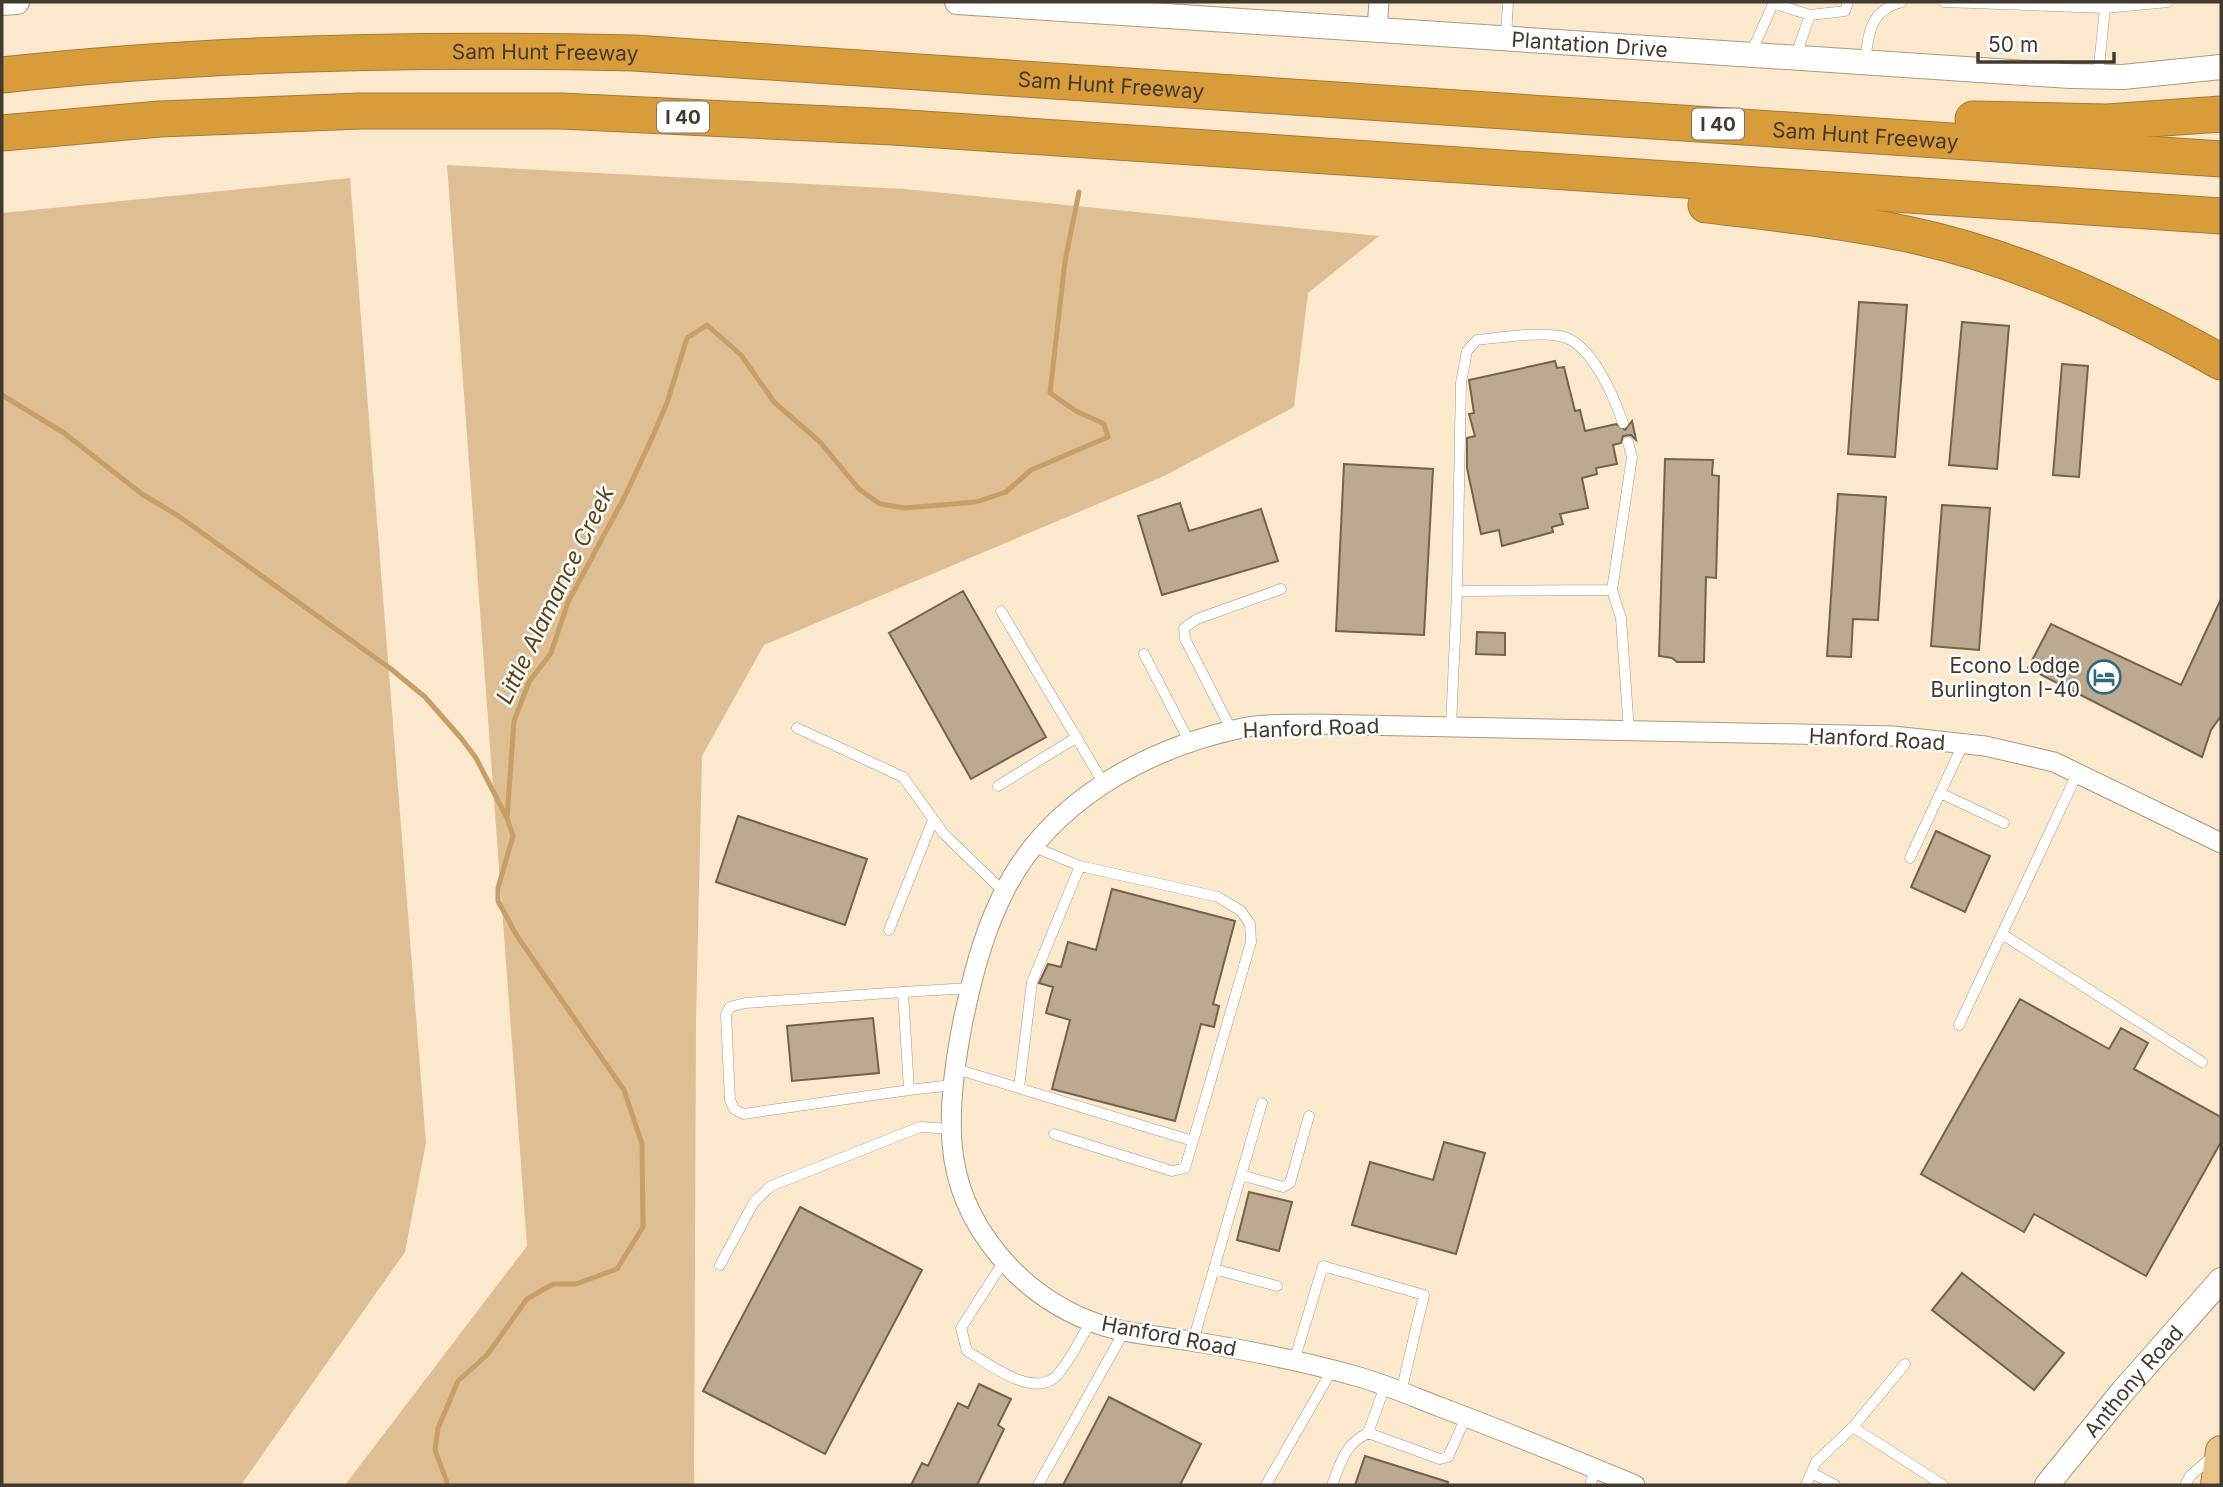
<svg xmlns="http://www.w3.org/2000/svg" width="2223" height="1487" font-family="Inter,sans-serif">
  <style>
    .green { fill: #debf93 }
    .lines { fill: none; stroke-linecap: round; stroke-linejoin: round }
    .stream { stroke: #c69e66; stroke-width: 5 }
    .building { fill: #bca98f; stroke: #74624a; stroke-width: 2 }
    .service-casing { stroke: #ab987e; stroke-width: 11 }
    .minor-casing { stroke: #ab987e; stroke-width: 21 }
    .tertiary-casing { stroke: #ab987e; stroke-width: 26 }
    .primary-casing { stroke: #a47a37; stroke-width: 32 }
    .motorway-casing { stroke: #a47a37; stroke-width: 37 }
    .service { stroke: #fff; stroke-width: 10 }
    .minor { stroke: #fff; stroke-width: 19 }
    .tertiary { stroke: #fff; stroke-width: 24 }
    .primary { stroke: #e8c489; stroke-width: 30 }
    .motorway { stroke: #d99c3b; stroke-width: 35 }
    .labels { text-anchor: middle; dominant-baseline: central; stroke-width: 5; stroke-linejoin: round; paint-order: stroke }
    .shield { fill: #fff; stroke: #7b756d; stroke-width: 2 }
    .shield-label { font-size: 19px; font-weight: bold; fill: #423a2f }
    .street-label { font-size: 21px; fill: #423a2f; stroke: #fff }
    .poi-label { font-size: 21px; fill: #423a2f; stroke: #fff; text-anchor: end }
    .water-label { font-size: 23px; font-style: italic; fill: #5d4115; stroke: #fff }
  </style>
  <rect width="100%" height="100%" fill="#fce8cc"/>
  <path class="green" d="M447,165L904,189L1379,236L1308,293L1294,407L1164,476L764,645L702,756L696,1021L694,1485H345L527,1246Z
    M350,178L426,1143L405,1252L241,1485H2V213Z"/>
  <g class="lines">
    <path class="stream" d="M2,395L64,433L142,494L180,517L391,669L425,697L461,738L476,758L507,818
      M448,1485L435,1450L438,1428L458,1381L487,1355L527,1299L553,1284H576L617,1269L643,1227L642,1144L624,1090L517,936L498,901V888L513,836L507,818L514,721L529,682L551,653L568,602L625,496L651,440L667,403L687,338L707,325L741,355L774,402L820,442L859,489L880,504L905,508L976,502L1006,492L1031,470L1108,437L1104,424L1076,411L1050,393L1065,261L1079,192"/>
  </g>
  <path class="building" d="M1859,302L1907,305L1895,457L1848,454Z
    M1962,322L2009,326L1997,469L1949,465Z
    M1555,361L1557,368L1564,367L1575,411L1580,410L1585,431L1616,424L1625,430L1632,421L1636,440L1631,435L1623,436L1621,443L1613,445L1617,464L1596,468L1597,474L1582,478L1588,508L1560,514L1563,524L1552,527L1553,532L1502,546L1499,530L1481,534L1467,468V438L1475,436L1469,414L1474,413L1469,380Z
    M2062,364L2088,366L2079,477L2053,475Z
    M1665,459L1713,460L1712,475L1719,476L1716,578L1706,577L1704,662H1677L1672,658L1659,656Z
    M1344,464L1433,469L1424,635L1336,631Z
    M1838,494L1886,497L1878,620L1853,619L1851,657L1827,656Z
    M1180,503L1189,531L1261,509L1278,561L1162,595L1138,516Z
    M1942,505L1990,508L1979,650L1931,646Z
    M963,591L1046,737L971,779L889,633Z
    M2221,599V716L2211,730L2202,757L2028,668L2051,624L2181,685Z
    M1477,632L1505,633V655L1476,654Z
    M738,816L867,859L845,925L716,882Z
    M1936,831L1990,856L1965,912L1911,887Z
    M1112,889L1235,921L1213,1004L1219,1006L1214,1027L1201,1024L1175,1121L1052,1089L1070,1020L1046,1013L1053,987L1039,983L1048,964L1061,967L1068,942L1096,950Z
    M2020,999L2109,1049L2121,1028L2148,1043L2134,1069L2221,1117V1142L2146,1276L2034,1214L2024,1232L1921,1174Z
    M873,1018L879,1073L792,1081L787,1026Z
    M1444,1142L1485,1153L1456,1254L1352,1225L1370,1162L1433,1180Z
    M1249,1192L1292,1202L1279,1251L1237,1240Z
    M800,1207L922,1270L825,1454L703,1391Z
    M1962,1273L2064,1353L2034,1390L1932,1310Z
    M979,1384L1011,1399L998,1425L1004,1429L977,1485H911L922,1463L928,1466L958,1403L968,1408Z
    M1109,1397L1201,1444L1180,1485H1063Z
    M1365,1456L1448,1482L1447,1485H1355Z"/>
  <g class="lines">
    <defs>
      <path id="service" d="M1944,2L2105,8L2106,2
        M1773,3L1810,15L1845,11L1848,2
        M1506,38L1508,2
        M1751,53L1774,2
        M1795,58L1810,15
        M1865,60C1869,32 1870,10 1902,2
        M2098,75L2105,8L2168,2
        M1612,590L1621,618L1629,731
        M1457,591L1461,383L1467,351L1477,340C1504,337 1533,332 1560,336C1591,341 1614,397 1623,423
        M1001,611L1104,784
        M1144,654L1189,741
        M1451,727L1457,591L1612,590L1632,457L1628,442
        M797,728L903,777L944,834L1004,892
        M1232,731L1185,639L1184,628L1197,619L1281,589
        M998,786L1077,737
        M1940,793L2004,823
        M1910,858L1963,744
        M889,930L933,820
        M2002,934L2202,1062
        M903,992L745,1003L730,1007L726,1014L730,1100L734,1109L743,1114L909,1090
        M1959,1025L2077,774
        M956,1069L1193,1141L1251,942L1250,924L1241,911L1218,897L1080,866L1034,847
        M953,1085L909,1090L903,992L970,988
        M1019,1088L1032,982L1080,866
        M1054,1134L1172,1171L1185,1168L1193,1141
        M1241,1175L1283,1187L1290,1183L1309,1116
        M1004,1261L961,1328L967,1351C989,1364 1037,1402 1059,1373C1072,1357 1081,1338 1091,1321
        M720,1265L754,1202L771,1186L920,1127L952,1129
        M1214,1269L1277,1286
        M1193,1341L1262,1103
        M1294,1361L1323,1266L1424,1295L1401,1392
        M1853,1427L1905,1364
        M1368,1433L1385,1386
        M1812,1473L1835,1485
        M1038,1485L1125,1330
        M1266,1485L1332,1370
        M1332,1485C1341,1462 1345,1444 1368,1433L1440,1459L1448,1457L1466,1417
        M1590,1485L1596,1468
        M1806,1485L1816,1462L1853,1427L1943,1485
        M2185,1485L2190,1476L2213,1456"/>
      <path id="minor" d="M1377,29L1379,2
        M1635,1485C1570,1458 1506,1432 1440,1407C1414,1397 1387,1385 1359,1377C1304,1361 1246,1350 1190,1341C1160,1336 1126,1334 1098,1324C1021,1297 958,1226 952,1143C949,1103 955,1061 963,1021C972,978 982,938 1001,898C1046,802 1147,747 1247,727C1268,723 1291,725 1312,724L1893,736L1985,746L2054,762L2221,843"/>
      <g id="tertiary">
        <path id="s1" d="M957,2L2070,76L2123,77L2221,67"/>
        <path d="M2,3L17,2"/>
        <path id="s2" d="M2047,1485L2123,1391L2221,1280"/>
      </g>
      <path id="primary" d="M2216,1485L2221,1451"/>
      <g id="motorway">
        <path id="s3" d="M2,75C212,52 423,48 634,53L2221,159"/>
        <path d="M1973,119L2107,122L2221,114"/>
        <path d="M2,133L160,119L360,111H561L893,127L2221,216"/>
        <path d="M1706,205C1773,213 1841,220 1907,234C2018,257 2123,307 2221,362"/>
      </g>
    </defs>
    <use href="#service" class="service-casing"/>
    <use href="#minor" class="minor-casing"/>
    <use href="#tertiary" class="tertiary-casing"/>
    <use href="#primary" class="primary-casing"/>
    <use href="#motorway" class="motorway-casing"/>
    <use href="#service" class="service"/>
    <use href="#minor" class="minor"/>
    <use href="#tertiary" class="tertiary"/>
    <use href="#primary" class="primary"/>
    <use href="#motorway" class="motorway"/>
  </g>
  <defs>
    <symbol id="hotel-ring" viewBox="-11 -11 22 22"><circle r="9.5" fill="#fff" stroke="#2d6a80" stroke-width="1.5"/><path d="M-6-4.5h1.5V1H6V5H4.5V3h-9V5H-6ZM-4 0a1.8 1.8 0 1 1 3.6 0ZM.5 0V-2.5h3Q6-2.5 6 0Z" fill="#2d6a80"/></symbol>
  </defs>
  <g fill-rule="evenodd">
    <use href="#hotel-ring" x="2085" y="658" width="38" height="38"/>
  </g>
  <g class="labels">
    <g class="shield">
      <rect x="657" y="101.5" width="52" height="31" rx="5"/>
      <rect x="1692" y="108.5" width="52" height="31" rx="5"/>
    </g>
    <g class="shield-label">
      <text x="683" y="117">I 40</text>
      <text x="1718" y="124">I 40</text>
    </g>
    <g class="street-label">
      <text stroke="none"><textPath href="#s1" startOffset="634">Plantation Drive</textPath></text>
      <text stroke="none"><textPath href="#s3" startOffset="544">Sam Hunt Freeway</textPath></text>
      <text stroke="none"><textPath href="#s3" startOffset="1111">Sam Hunt Freeway</textPath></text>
      <text stroke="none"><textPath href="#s3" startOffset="1867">Sam Hunt Freeway</textPath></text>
      <text transform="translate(1311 728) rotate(-2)">Hanford Road</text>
      <text transform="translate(1877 739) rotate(3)">Hanford Road</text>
      <text transform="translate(1169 1336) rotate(11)">Hanford Road</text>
      <text stroke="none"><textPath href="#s2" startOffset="135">Anthony Road</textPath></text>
    </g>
    <g class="poi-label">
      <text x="2080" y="665">Econo Lodge<tspan x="2080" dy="24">Burlington I-40</tspan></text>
    </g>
    <g class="water-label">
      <text transform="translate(555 595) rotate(-64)">Little Alamance Creek</text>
    </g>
  </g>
  <rect width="2223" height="1487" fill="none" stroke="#423a2f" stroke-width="7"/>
  <path d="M1978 52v10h136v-10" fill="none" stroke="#423a2f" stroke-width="3.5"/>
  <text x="1988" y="52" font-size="21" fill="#423a2f" stroke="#ffffff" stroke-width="5" paint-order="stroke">50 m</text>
</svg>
